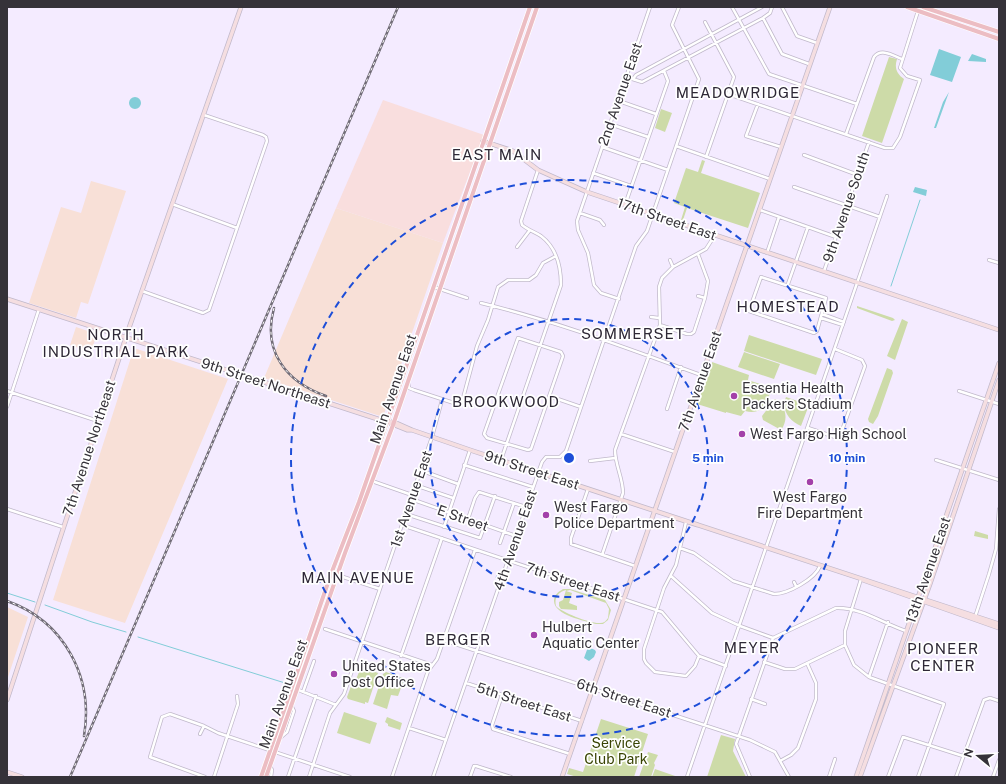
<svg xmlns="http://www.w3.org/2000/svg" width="1006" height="784" font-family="'Public Sans',sans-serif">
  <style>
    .commercial { fill: #f9dede }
    .industrial { fill: #f8e0d7 }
    .green { fill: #cddba8; fill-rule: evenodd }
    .water { fill: #82cdd8 }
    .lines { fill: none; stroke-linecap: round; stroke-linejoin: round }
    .stream { stroke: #82cdd8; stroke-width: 1 }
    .street-casing { stroke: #c1b9cb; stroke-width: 4 }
    .secondary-casing { stroke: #c1b9cb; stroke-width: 5 }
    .primary-casing { stroke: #fff; stroke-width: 5.5 }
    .street { stroke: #fff; stroke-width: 2.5 }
    .secondary { stroke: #f5dee1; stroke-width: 3.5 }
    .primary { stroke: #ecbdc3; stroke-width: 4 }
    .rail-casing { stroke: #716c77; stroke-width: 2.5 }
    .rail { stroke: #fff; stroke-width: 1; stroke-dasharray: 3; stroke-linecap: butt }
    .ring { fill: none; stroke: #1d4ed8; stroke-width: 2; stroke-dasharray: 7 5 }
    .poi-dot { fill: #a341a9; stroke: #fff; stroke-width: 1.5 }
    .labels { text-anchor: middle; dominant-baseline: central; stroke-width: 3.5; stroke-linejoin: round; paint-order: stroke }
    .street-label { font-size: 14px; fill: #353239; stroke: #fff }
    .poi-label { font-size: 14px; fill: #353239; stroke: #fff; text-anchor: start }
    .park-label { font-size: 14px; fill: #394403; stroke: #fff }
    .neighbourhood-label { font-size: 15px; letter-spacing: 1px; fill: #2e2836; stroke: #fff }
    .centre { fill: #1d4ed8; stroke: #fff; stroke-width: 2 }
    .ring-label { font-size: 12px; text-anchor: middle; font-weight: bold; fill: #1d4ed8; stroke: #fff; stroke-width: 3.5; stroke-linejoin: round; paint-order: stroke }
  </style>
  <rect width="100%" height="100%" fill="#f4ebff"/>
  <path class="commercial" d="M383,100L484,135L443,243L336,208Z"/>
  <path class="industrial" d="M91,181L126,191L88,304L81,302L76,318L29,303L61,207L81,213Z
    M336,208L443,243L383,417L264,378Z
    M76,327L97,334L91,352L70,345Z
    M134,348L228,379L125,623L53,600Z
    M7,607L28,617L7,680Z"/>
  <path class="green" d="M889,57L897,59C894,68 897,74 904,79L882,143L862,136Z
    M661,109L672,113L665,132L655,128Z
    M702,160L705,161L701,173L760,193L748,228L687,208L683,220H681L685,207L674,203L686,168L698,172Z
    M857,306L893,318L895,320L892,321L857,308Z
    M902,319L908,322L895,360L887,356Z
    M749,335L822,359L816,375L744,351Z
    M744,352L780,364L774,379L738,367Z
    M712,362L749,375L748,380L772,388C767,402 763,416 745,411L741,416L726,412V413L697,404L711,367Z
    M887,368L892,370L893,373L878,416L873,424L869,422L868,419Z
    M786,397L809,405L801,426C789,421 781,410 786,397Z
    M775,399C786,406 789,419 781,430L763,420L762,416Z
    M975,531L988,535V539L974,536Z
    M563,589H570L605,600L611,610L608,620L603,624H596C585,621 554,615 554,601C554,595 558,592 563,589ZM566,590L563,600L559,602V606L561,609L577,610V606L569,603L572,593L566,591L570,590L606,603L609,609L608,618C606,621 604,623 600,623C591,624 561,612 556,606C554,598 558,592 566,590Z
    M361,667L378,673L368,703L365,702V704L348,699L347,697L353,681L355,682Z
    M386,672L403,678L404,680L398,696L391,695L387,709L373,704L383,674Z
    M344,712L377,723L370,744L337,733Z
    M387,717L402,723L400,730L388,726V724L385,722Z
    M601,719L648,734L634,777H577L567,774L569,768L583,772Z
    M721,735L735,739L733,751L746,777H707Z
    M648,752L658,755L654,763L655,765L651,777H639Z
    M655,769L678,777H652Z"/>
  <path class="water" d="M939,49L961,57L952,82L930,75Z
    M972,54L986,59V62L968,61Z
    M949,92L936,128H934L943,102Z
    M129 103a6 6 0 1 1 12 0a6 6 0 1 1-12 0Z
    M915,187L927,190L926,196L913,192Z
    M588,647L595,650L596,652L594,657L589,661L584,658Z"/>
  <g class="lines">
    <path class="stream" d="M891,286L920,200
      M7,593L35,602
      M45,605L92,622L126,632
      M138,637L285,683"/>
    <defs>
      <path id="street" d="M732,7L769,74L857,104
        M782,7L797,36L817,43
        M763,18L782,54L809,64
        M705,22L734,77L706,157
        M626,77L642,82L763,18L770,13L772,7
        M633,79L636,75L762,7
        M728,94L885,148H893L900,137L920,80L907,76L900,68L918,11
        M619,101L656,114
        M758,104L746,136L781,147
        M610,124L648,137
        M846,134L874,57C881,48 892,55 902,59
        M676,146L770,179
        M602,147L668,170
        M804,155L858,175
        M593,173L631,186
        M794,187L880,217
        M172,204L237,228
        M625,205L668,81L664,71
        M760,210L836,237
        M580,213L600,220L604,225
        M517,247L530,230
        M767,253L779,217
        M670,260L673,267
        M989,260L999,263
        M824,271L869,142
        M761,277L826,298L817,331L814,333L749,311Z
        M788,284L808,227
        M434,287L467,298
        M142,291L203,313L209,310L267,141L266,137L263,135L204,115
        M698,296L705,298
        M619,299L601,293L594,285L588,253L578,230L577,221L650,7
        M481,303C556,321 629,349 701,375
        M822,314L844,322
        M651,317L659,318
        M821,318L843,325
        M660,325L687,334H691L694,332L705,298L708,281L698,254
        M518,338L561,352L563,356L531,449L528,450L487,438L484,434Z
        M408,383L409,388L414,390L457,404L462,402L477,346L488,320L498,287L508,280H529L536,275L543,263L556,256
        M7,391L98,421
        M959,391L999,404
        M549,396L581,407
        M7,407L39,309
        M667,409L681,367
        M808,428L835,437L840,436L865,366L862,360L835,349
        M621,434L675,452
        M501,460L561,285C561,266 557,248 541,236C535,232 528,230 522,225L521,221L538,170
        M936,460L999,480
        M590,461L615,458
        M464,465L533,487
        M420,470L458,484
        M372,481L412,495
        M415,485L453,498
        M588,489L571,538V544L635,566
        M411,499L516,536
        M7,509L63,527
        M406,514L480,538L495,496
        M468,519L475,498L479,492L526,507
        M686,522L676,565L664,588L644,649V659L646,663L655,672L686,676L695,666L699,656
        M402,525L662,612L699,656L726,666
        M444,527L470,450
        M500,543L514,503
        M680,548L694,553L733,581L774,594C788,594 815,579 820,566
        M602,555L623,493C623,478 615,465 615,450L660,325L659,287L662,278L673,267L706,249L715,235
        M337,575L380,589
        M671,576L712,613L740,626L773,638
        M861,579L845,631V645L854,665L869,677L944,704L918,777
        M794,582L796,586
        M975,617L989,574L996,549L999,509
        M325,629L432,665
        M443,640L750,740L775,752L789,777
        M401,656L442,538
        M764,662L785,669H795L845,645
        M869,677L888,622
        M466,683L582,721
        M296,689L336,705
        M303,692L314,661
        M502,695L492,725L493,729L570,754
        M751,699L765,704
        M409,728L446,740
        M200,734L204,726
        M280,738L287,732L294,711L291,705
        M780,761L791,755L798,748L816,699V683L807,663
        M270,766L272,770L271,777
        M205,777L150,757L162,717L170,714L204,726L218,733L350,777
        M214,777L238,704L237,696
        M288,777L316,696
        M309,777L330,713L344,694L432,437L442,400
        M392,777L428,671L437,659L475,550
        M433,777L542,462L546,457H560L566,451L636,246L647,231L699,79L672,25L679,7
        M470,777L474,766H476L511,777
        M687,777L887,196
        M750,777L736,744L773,638L836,608C861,607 884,624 906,631
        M829,777L835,759
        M888,777L903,737L963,756
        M956,777L984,700L990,698L999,701
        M993,777L999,760"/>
      <path id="secondary" d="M483,141L513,151L538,170L587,192L999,330
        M7,299L387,422L407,430H412
        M387,422H394L412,430L470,450L999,624
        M676,518L698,525
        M863,580L999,628
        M7,700L129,328L241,7
        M7,772L22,777
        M562,777L830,7
        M856,777L999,363
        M860,777L930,584L999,380"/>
      <path id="primary" d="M907,7L999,39
        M923,7L999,32
        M261,777L331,574L359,502L387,422L530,7
        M266,777L345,553L393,425L537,7"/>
    </defs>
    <use href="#street" class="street-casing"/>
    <use href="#secondary" class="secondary-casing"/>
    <use href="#primary" class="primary-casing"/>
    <use href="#street" class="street"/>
    <use href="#secondary" class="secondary"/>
    <use href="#primary" class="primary"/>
    <defs>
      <path id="rail" d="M274,308C262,351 286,382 326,396
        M7,601C64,621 94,677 84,736
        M70,777L398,7"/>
    </defs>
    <use href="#rail" class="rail-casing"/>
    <use href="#rail" class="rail"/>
  </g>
  <g class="ring">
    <circle cx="569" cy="458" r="139"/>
    <circle cx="569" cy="458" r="278"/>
  </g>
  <g class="poi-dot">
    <circle cx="734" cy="396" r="4"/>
    <circle cx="742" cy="434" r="4"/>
    <circle cx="810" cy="482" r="4"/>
    <circle cx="546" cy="515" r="4"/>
    <circle cx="534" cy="635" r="4"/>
    <circle cx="334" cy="674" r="4"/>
  </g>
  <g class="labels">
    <g class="street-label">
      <text transform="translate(620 94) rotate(-71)">2nd Avenue East</text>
      <text transform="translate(846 207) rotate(-71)">9th Avenue South</text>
      <text transform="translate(667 219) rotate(19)">17th Street East</text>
      <text transform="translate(700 381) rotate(-71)">7th Avenue East</text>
      <text transform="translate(266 383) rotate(18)">9th Street Northeast</text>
      <text transform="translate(393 389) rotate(-71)">Main Avenue East</text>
      <text transform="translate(89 448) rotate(-72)">7th Avenue Northeast</text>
      <text transform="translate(532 470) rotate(18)">9th Street East</text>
      <text transform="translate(411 499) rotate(-71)">1st Avenue East</text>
      <text transform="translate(463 518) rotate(19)">E Street</text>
      <text transform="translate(515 540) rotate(-71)">4th Avenue East</text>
      <text transform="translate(928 570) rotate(-71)">13th Avenue East</text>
      <text transform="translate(573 582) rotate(18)">7th Street East</text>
      <text transform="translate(283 694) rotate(-70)">Main Avenue East</text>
      <text transform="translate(624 698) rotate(18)">6th Street East</text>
      <text transform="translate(524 702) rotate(18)">5th Street East</text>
    </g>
    <g class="poi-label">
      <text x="742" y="388">Essentia Health<tspan x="742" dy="16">Packers Stadium</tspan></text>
      <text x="750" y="434">West Fargo High School</text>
      <text x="810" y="497" text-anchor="middle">West Fargo<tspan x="810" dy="16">Fire Department</tspan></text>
      <text x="554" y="507">West Fargo<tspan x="554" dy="16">Police Department</tspan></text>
      <text x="542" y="627">Hulbert<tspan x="542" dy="16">Aquatic Center</tspan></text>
      <text x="342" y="666">United States<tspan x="342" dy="16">Post Office</tspan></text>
    </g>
    <g class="park-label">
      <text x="616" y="743">Service<tspan x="616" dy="16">Club Park</tspan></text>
    </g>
    <g class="neighbourhood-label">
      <text x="738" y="92">MEADOWRIDGE</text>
      <text x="497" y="154">EAST MAIN</text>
      <text x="788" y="306">HOMESTEAD</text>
      <text x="633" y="333">SOMMERSET</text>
      <text x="116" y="334">NORTH<tspan x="116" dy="17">INDUSTRIAL PARK</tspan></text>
      <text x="506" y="401">BROOKWOOD</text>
      <text x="358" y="577">MAIN AVENUE</text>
      <text x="458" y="639">BERGER</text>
      <text x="752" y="647">MEYER</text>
      <text x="943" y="648">PIONEER<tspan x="943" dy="17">CENTER</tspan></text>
    </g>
  </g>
  <circle cx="569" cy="458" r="6" class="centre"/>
  <g class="ring-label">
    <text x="708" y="462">5 min</text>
    <text x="847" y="462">10 min</text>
  </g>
  <rect width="1006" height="784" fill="none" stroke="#353239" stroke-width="16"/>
  <g transform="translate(978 756) rotate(288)" stroke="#ffffff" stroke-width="3" paint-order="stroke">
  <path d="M0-3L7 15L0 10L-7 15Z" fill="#353239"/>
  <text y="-6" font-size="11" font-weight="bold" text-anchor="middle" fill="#353239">N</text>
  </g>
</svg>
